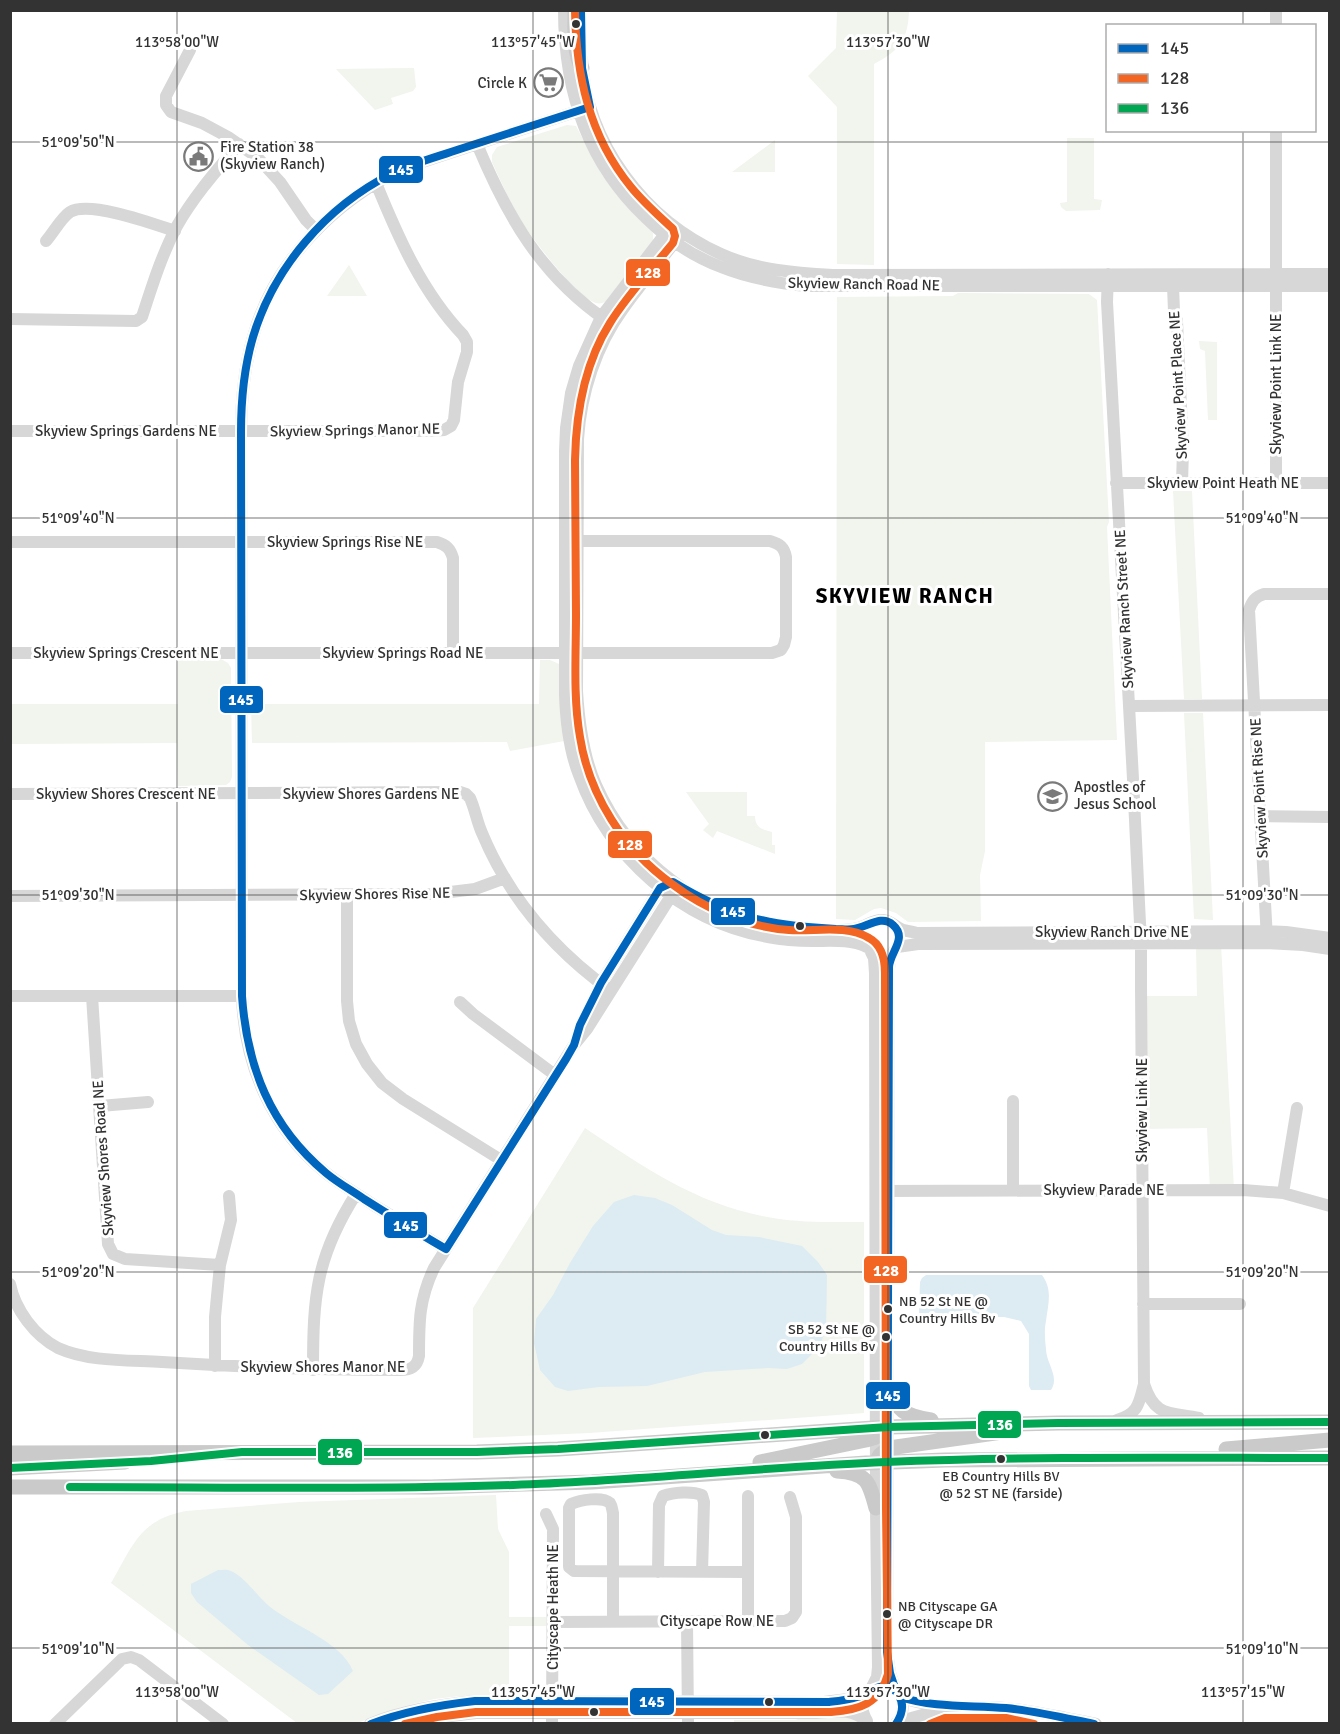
<svg xmlns="http://www.w3.org/2000/svg" width="1340" height="1734" font-family="Signika,sans-serif">
  <style>
    .green { fill: #f1f5ed }
    .water { fill: #ddebf3 }
    .lines { fill: none; stroke-linecap: round; stroke-linejoin: round }
    .minor { stroke: #d7d7d7; stroke-width: 12 }
    .major { stroke: #cacaca; stroke-width: 15 }
    .bus-1-casing { stroke: #fff; stroke-width: 12 }
    .bus-2-casing { stroke: #fff; stroke-width: 12 }
    .bus-3-casing { stroke: #fff; stroke-width: 12 }
    .bus-1 { stroke: #0065bd; stroke-width: 8 }
    .bus-2 { stroke: #f26522; stroke-width: 8 }
    .bus-3 { stroke: #00a651; stroke-width: 8 }
    .ticks { fill: none; stroke: #333; stroke-width: 1.5; stroke-opacity: 0.45 }
    .bus-dot { fill: #333; stroke: #fff; stroke-width: 2 }
    .labels { text-anchor: middle; dominant-baseline: central; stroke-width: 6; stroke-linejoin: round; paint-order: stroke }
    .bus-label { font-size: 14px; fill: #333; stroke: #fff; text-anchor: start }
    .poi-label { font-size: 15px; fill: #333; stroke: #fff; text-anchor: start }
    .street-label { font-size: 15px; fill: #333; stroke: #fff }
    .district-label { font-size: 21px; font-weight: bold; letter-spacing: 1.5px; fill: #000; stroke: #fff }
    .ticks-label { font-size: 15px; text-anchor: middle; fill: #333; stroke: #fff; stroke-width: 6; stroke-linejoin: round; paint-order: stroke }
    .line-badge { stroke: #fff; stroke-width: 2 }
    .badge-label { font-size: 16px; text-anchor: middle; font-weight: bold; fill: #fff }
  </style>
  <rect width="100%" height="100%" fill="#fff"/>
  <path class="green" d="M837,11H909C908,40 899,51 874,64V265L837,264V107L808,76L836,48Z
    M414,68L416,87L413,91L391,98L393,104L375,110L336,69Z
    M567,125L576,126L602,175L617,195L653,233V241L605,302C602,303 600,304 596,303C576,297 533,239 521,221C510,202 501,182 492,162V155L497,147Z
    M1067,138H1094V199L1102,200L1100,210L1066,211L1061,207L1060,203L1067,202Z
    M775,140V172H732Z
    M349,265L367,296H327Z
    M958,293L1089,294L1097,300L1109,522L1107,527L1117,740L985,742V851L980,875L981,921L908,922L896,913L881,908L874,909L855,920L836,919L837,297L953,296Z
    M1199,341L1217,342V420H1208L1205,351L1200,349Z
    M1173,491H1192L1202,699H1184Z
    M178,659H221L228,663L231,668L232,777L230,782L226,785L178,786L177,743L11,744V704H178Z
    M540,660H550L559,664L564,741L510,751L507,742L252,743L251,704H539Z
    M1184,713H1203L1213,920L1194,919Z
    M686,792H747V816H755C755,827 762,830 772,832V845H775V854L717,831L713,838L703,830L709,824Z
    M1196,944H1221L1234,1190H1210L1207,1128L1142,1129L1141,996H1197Z
    M585,1128C645,1168 699,1206 773,1218C803,1223 834,1222 864,1222V1413L589,1433L473,1438V1308Z
    M496,1495L498,1529L509,1552V1617H546V1626H509V1695L460,1696L434,1699L401,1707L357,1723H297L111,1583C133,1546 139,1520 186,1511L299,1502Z
    M845,1715L862,1723L734,1724V1720H795L805,1717Z"/>
  <path class="water" d="M634,1195L655,1198L672,1205L712,1230L726,1235L759,1237L802,1246L818,1262L827,1275L826,1331L818,1348L802,1364L787,1369L768,1368L705,1372L647,1386L599,1387L568,1391L555,1387L540,1370L534,1343L536,1319L553,1295L570,1263L593,1226L614,1202Z
    M926,1275H1042C1053,1290 1048,1304 1046,1321C1044,1330 1045,1340 1046,1349C1046,1363 1060,1377 1051,1390H1031L1029,1386V1334L1021,1321L1004,1317H924L919,1314L920,1282L922,1278Z
    M218,1570C222,1570 227,1569 231,1571C246,1578 257,1596 269,1606C293,1626 341,1641 353,1671L328,1694L319,1695L248,1645L197,1602L191,1593V1584Z"/>
  <g class="lines">
    <path class="minor" d="M564,10C564,90 586,161 645,217C667,239 692,256 721,267C748,278 776,283 806,286H1330
      M1276,10V26
      M190,50L166,96V105L171,112L202,123L228,137L257,157L280,182L306,220L316,230
      M582,59C586,143 645,220 721,254C756,270 795,273 833,275L1330,274
      M477,144C507,216 541,276 607,321
      M672,225L601,317L579,366L571,393L566,428L565,451V695C566,722 569,750 579,775C608,857 682,922 768,937C783,940 798,941 813,941C831,941 850,939 867,947
      M682,232C663,259 641,283 623,309C596,346 581,393 578,439L577,691C579,723 583,756 596,785C630,862 701,915 785,926C804,929 839,932 858,928C866,926 874,919 883,920C891,921 896,927 903,930C908,931 913,932 917,933L1267,931L1286,932L1330,938
      M46,241C54,232 61,218 70,212C89,200 154,224 175,231
      M1108,274L1107,302L1133,779L1141,944V986L1144,1384C1139,1404 1138,1414 1117,1420
      M1173,286L1174,311L1177,321L1183,450L1182,483
      M10,319L136,321L142,317C152,286 162,254 177,226C194,196 217,170 239,144
      M10,431H433L444,430L451,426L454,420L458,382L467,352V342L463,335C422,292 398,237 376,183
      M1116,483H1330
      M1276,483V130
      M10,542H437C446,545 450,548 453,558V653
      M10,653H772L781,650L784,645L786,637V557C784,547 780,544 770,541H565
      M1129,706L1330,705
      M10,794L460,792L466,794L470,798C475,809 477,822 482,833C509,898 554,950 611,991
      M1261,816L1330,817
      M347,895V1001L349,1021L356,1044L367,1064L382,1083L403,1099L501,1160
      M10,896L434,894L475,889L505,878
      M1267,939L1249,610C1252,601 1255,597 1264,594H1330
      M897,947L918,944L1267,943L1303,945L1330,949
      M894,951L890,959L889,968L887,1652L890,1673L896,1691
      M871,952L874,958L875,973L876,1508L878,1667L877,1677L871,1689
      M10,996H242
      M92,996L108,1244L113,1254L125,1259L220,1265L215,1317V1366
      M460,1002L473,1014L555,1075
      M578,1032L601,983L660,888L665,886
      M1013,1101V1190
      M100,1106L148,1102
      M880,1191L1243,1190L1283,1193L1330,1206
      M1283,1193L1297,1108
      M446,1249C422,1235 399,1220 375,1206C359,1195 341,1185 326,1173C272,1129 244,1065 242,996L241,432C241,400 244,368 253,337C274,261 335,201 404,168L590,107
      M220,1265L231,1220L229,1196
      M10,1284C15,1310 35,1336 58,1348C89,1362 129,1360 162,1362C242,1367 321,1370 400,1370C411,1370 417,1367 419,1356C419,1321 419,1300 434,1268L574,1045L587,1029L671,896L673,882
      M1143,1304H1240
      M313,1370C313,1296 316,1257 356,1194
      M1144,1384C1155,1417 1168,1412 1199,1418
      M546,1514L553,1529L552,1724
      M658,1572L659,1505L663,1496C674,1492 692,1491 702,1495L704,1502L702,1572
      M687,1621L688,1724
      M748,1621V1496
      M553,1622L785,1621L792,1618L796,1612V1517L790,1497
      M613,1622V1513C612,1509 612,1506 610,1503C602,1496 580,1500 571,1504L569,1508V1567L574,1571L748,1572
      M900,1697C934,1710 970,1705 1005,1708C1036,1711 1066,1718 1096,1724
      M867,1721C848,1687 894,1672 902,1702C904,1711 901,1717 896,1724
      M897,1722L933,1712L941,1707
      M55,1724L122,1659L131,1657L139,1660L223,1724
      M370,1724C404,1710 439,1705 475,1701L824,1702L848,1699L865,1695
      M412,1724L442,1717L476,1713H816C836,1712 849,1707 867,1721"/>
    <path class="major" d="M575,10C575,30 573,51 582,68
      M888,1387C898,1411 904,1416 931,1420
      M1226,1449L1330,1440
      M10,1453L477,1452L558,1449L888,1427L1058,1423L1330,1422
      M760,1462L866,1440L876,1437L888,1427
      M876,1462L880,1455L889,1448L1002,1432
      M10,1468L125,1462
      M837,1471C867,1473 869,1481 876,1508
      M10,1487H431L592,1482L866,1463L945,1460L1330,1458"/>
    <defs>
      <path id="bus-1" d="M581,10L582,68L590,107C547,121 503,135 460,149C437,157 413,163 391,174C326,207 274,267 253,337C244,368 241,400 241,432L242,996C247,1067 270,1126 326,1173C338,1183 351,1190 364,1199C391,1216 418,1233 446,1249L566,1059L574,1045L580,1025L601,983L660,888L673,882C730,917 770,926 836,929C842,929 848,930 854,929C867,927 882,914 893,925C908,938 890,952 889,967L887,1652L890,1673L896,1691
        M900,1697C935,1708 970,1705 1006,1708C1036,1711 1065,1718 1094,1724
        M371,1724C405,1711 439,1705 475,1701L829,1702C838,1701 848,1700 857,1697C872,1693 886,1675 899,1696C905,1706 902,1715 896,1724"/>
      <path id="bus-2" d="M405,1724L437,1717L476,1712H831C859,1710 880,1704 888,1674L886,1508L885,973C885,959 882,945 869,938C846,924 814,932 789,930C747,927 705,909 672,884C624,850 589,795 580,737C573,697 576,655 576,615C576,563 575,512 575,460C576,412 584,364 610,323C628,294 652,269 673,243L675,236L673,229C658,215 643,202 631,187C589,136 576,75 575,10
        M930,1724L945,1718H1006L1034,1724"/>
      <path id="bus-3" d="M10,1468L151,1461L242,1452H477L558,1449L888,1427L1058,1423L1330,1422
        M70,1487C218,1487 366,1490 513,1485C638,1481 762,1467 886,1462C1034,1456 1182,1458 1330,1458"/>
    </defs>
    <use href="#bus-1" class="bus-1-casing"/>
    <use href="#bus-2" class="bus-2-casing"/>
    <use href="#bus-3" class="bus-3-casing"/>
    <use href="#bus-1" class="bus-1"/>
    <use href="#bus-2" class="bus-2"/>
    <use href="#bus-3" class="bus-3"/>
  </g>
  <path class="ticks" d="M177,10V1724M533,10V1724M888,10V1724M1243,10V26M1243,130V1724M10,142H1330M10,518H1330M10,895H1330M10,1272H1330M10,1648H1330"/>
  <defs>
    <symbol id="supermarket-ring" viewBox="-11 -11 22 22"><circle r="9.5" fill="#fff" stroke="#7a7a7a" stroke-width="1.5"/><path d="M-6-5.5h2.5l.6 2H6L4.5 2H-2.5L-4.4-4H-6ZM-1.5 3.2a1.3 1.3 0 1 0 .1 0ZM3 3.2a1.3 1.3 0 1 0 .1 0Z" fill="#7a7a7a"/></symbol>
    <symbol id="civic-ring" viewBox="-11 -11 22 22"><circle r="9.5" fill="#fff" stroke="#7a7a7a" stroke-width="1.5"/><path d="M-.6-6.5H3V-4.5H.6V-3L4-1V1h2V6H-6V1h2V-1L-.6-3ZM-1.2 2.5V6h2.4V2.5Z" fill="#7a7a7a"/></symbol>
    <symbol id="school-ring" viewBox="-11 -11 22 22"><circle r="9.5" fill="#fff" stroke="#7a7a7a" stroke-width="1.5"/><path d="M0-5L7-2L0 1L-7-2ZM-4 1L0 2.5L4 1V4Q0 6-4 4Z" fill="#7a7a7a"/></symbol>
  </defs>
  <g fill-rule="evenodd">
    <use href="#supermarket-ring" x="532" y="66" width="33" height="33"/>
    <use href="#civic-ring" x="182" y="140" width="33" height="33"/>
    <use href="#school-ring" x="1036" y="780" width="33" height="33"/>
  </g>
  <g class="bus-dot">
    <circle cx="576" cy="24" r="5"/>
    <circle cx="800" cy="926" r="5"/>
    <circle cx="888" cy="1309" r="5"/>
    <circle cx="886" cy="1337" r="5"/>
    <circle cx="765" cy="1435" r="5"/>
    <circle cx="1001" cy="1459" r="5"/>
    <circle cx="887" cy="1614" r="5"/>
    <circle cx="769" cy="1702" r="5"/>
    <circle cx="594" cy="1712" r="5"/>
  </g>
  <g class="labels">
    <g class="bus-label">
      <text x="899" y="1301">NB 52 St NE @<tspan x="899" dy="17">Country Hills Bv</tspan></text>
      <text x="875" y="1329" text-anchor="end">SB 52 St NE @<tspan x="875" dy="17">Country Hills Bv</tspan></text>
      <text x="1001" y="1476" text-anchor="middle">EB Country Hills BV<tspan x="1001" dy="17">@ 52 ST NE (farside)</tspan></text>
      <text x="898" y="1606">NB Cityscape GA<tspan x="898" dy="17">@ Cityscape DR</tspan></text>
    </g>
    <g class="poi-label">
      <text x="527" y="83" text-anchor="end">Circle K</text>
      <text x="220" y="147">Fire Station 38<tspan x="220" dy="17">(Skyview Ranch)</tspan></text>
      <text x="1074" y="787">Apostles of<tspan x="1074" dy="17">Jesus School</tspan></text>
    </g>
    <g class="street-label">
      <text transform="translate(864 284) rotate(1)">Skyview Ranch Road NE</text>
      <text transform="translate(1276 384) rotate(-90)">Skyview Point Link NE</text>
      <text transform="translate(1178 385) rotate(-93)">Skyview Point Place NE</text>
      <text transform="translate(355 430) rotate(-1)">Skyview Springs Manor NE</text>
      <text x="126" y="431">Skyview Springs Gardens NE</text>
      <text x="1223" y="483">Skyview Point Heath NE</text>
      <text x="345" y="542">Skyview Springs Rise NE</text>
      <text transform="translate(1124 609) rotate(-93)">Skyview Ranch Street NE</text>
      <text x="126" y="653">Skyview Springs Crescent NE</text>
      <text x="403" y="653">Skyview Springs Road NE</text>
      <text transform="translate(1259 788) rotate(-93)">Skyview Point Rise NE</text>
      <text x="126" y="794">Skyview Shores Crescent NE</text>
      <text x="371" y="794">Skyview Shores Gardens NE</text>
      <text transform="translate(375 894) rotate(-1)">Skyview Shores Rise NE</text>
      <text x="1112" y="932">Skyview Ranch Drive NE</text>
      <text transform="translate(1142 1110) rotate(-90)">Skyview Link NE</text>
      <text transform="translate(103 1158) rotate(-94)">Skyview Shores Road NE</text>
      <text x="1104" y="1190">Skyview Parade NE</text>
      <text x="323" y="1367">Skyview Shores Manor NE</text>
      <text transform="translate(553 1607) rotate(-90)">Cityscape Heath NE</text>
      <text x="717" y="1621">Cityscape Row NE</text>
    </g>
    <g class="district-label">
      <text x="905" y="596">SKYVIEW RANCH</text>
    </g>
  </g>
  <g class="ticks-label">
    <text x="177" y="47">113°58'00"W</text>
    <text x="533" y="47">113°57'45"W</text>
    <text x="888" y="47">113°57'30"W</text>
    <text x="78" y="147">51°09'50"N</text>
    <text x="78" y="523">51°09'40"N</text>
    <text x="1262" y="523">51°09'40"N</text>
    <text x="78" y="900">51°09'30"N</text>
    <text x="1262" y="900">51°09'30"N</text>
    <text x="78" y="1277">51°09'20"N</text>
    <text x="1262" y="1277">51°09'20"N</text>
    <text x="78" y="1654">51°09'10"N</text>
    <text x="1262" y="1654">51°09'10"N</text>
    <text x="177" y="1697">113°58'00"W</text>
    <text x="533" y="1697">113°57'45"W</text>
    <text x="888" y="1697">113°57'30"W</text>
    <text x="1243" y="1697">113°57'15"W</text>
  </g>
  <g class="line-badge">
    <rect x="378" y="155" width="46" height="29" rx="6" fill="#0065bd"/>
    <rect x="625" y="258" width="46" height="29" rx="6" fill="#f26522"/>
    <rect x="219" y="685" width="45" height="29" rx="6" fill="#0065bd"/>
    <rect x="607" y="830" width="46" height="29" rx="6" fill="#f26522"/>
    <rect x="710" y="897" width="46" height="29" rx="6" fill="#0065bd"/>
    <rect x="383" y="1211" width="45" height="28" rx="6" fill="#0065bd"/>
    <rect x="863" y="1255" width="45" height="29" rx="6" fill="#f26522"/>
    <rect x="865" y="1381" width="46" height="29" rx="6" fill="#0065bd"/>
    <rect x="977" y="1410" width="45" height="29" rx="6" fill="#00a651"/>
    <rect x="317" y="1438" width="46" height="28" rx="6" fill="#00a651"/>
    <rect x="629" y="1687" width="46" height="29" rx="6" fill="#0065bd"/>
  </g>
  <g class="badge-label">
    <text x="401" y="175">145</text>
    <text x="648" y="278">128</text>
    <text x="241" y="705">145</text>
    <text x="630" y="850">128</text>
    <text x="733" y="917">145</text>
    <text x="406" y="1231">145</text>
    <text x="886" y="1276">128</text>
    <text x="888" y="1401">145</text>
    <text x="1000" y="1430">136</text>
    <text x="340" y="1458">136</text>
    <text x="652" y="1707">145</text>
  </g>
  <rect width="1340" height="1734" fill="none" stroke="#333333" stroke-width="24"/>
  <rect x="1106" y="24" width="210" height="108" fill="#ffffff" stroke="#adadad" stroke-width="1.5"/>
  <rect x="1118" y="44" width="30" height="9" fill="#0065bd" stroke="#adadad" stroke-width="1.5"/>
  <text x="1160" y="54" font-size="18" fill="#333333">145</text>
  <rect x="1118" y="74" width="30" height="9" fill="#f26522" stroke="#adadad" stroke-width="1.5"/>
  <text x="1160" y="84" font-size="18" fill="#333333">128</text>
  <rect x="1118" y="104" width="30" height="9" fill="#00a651" stroke="#adadad" stroke-width="1.5"/>
  <text x="1160" y="114" font-size="18" fill="#333333">136</text>
</svg>
